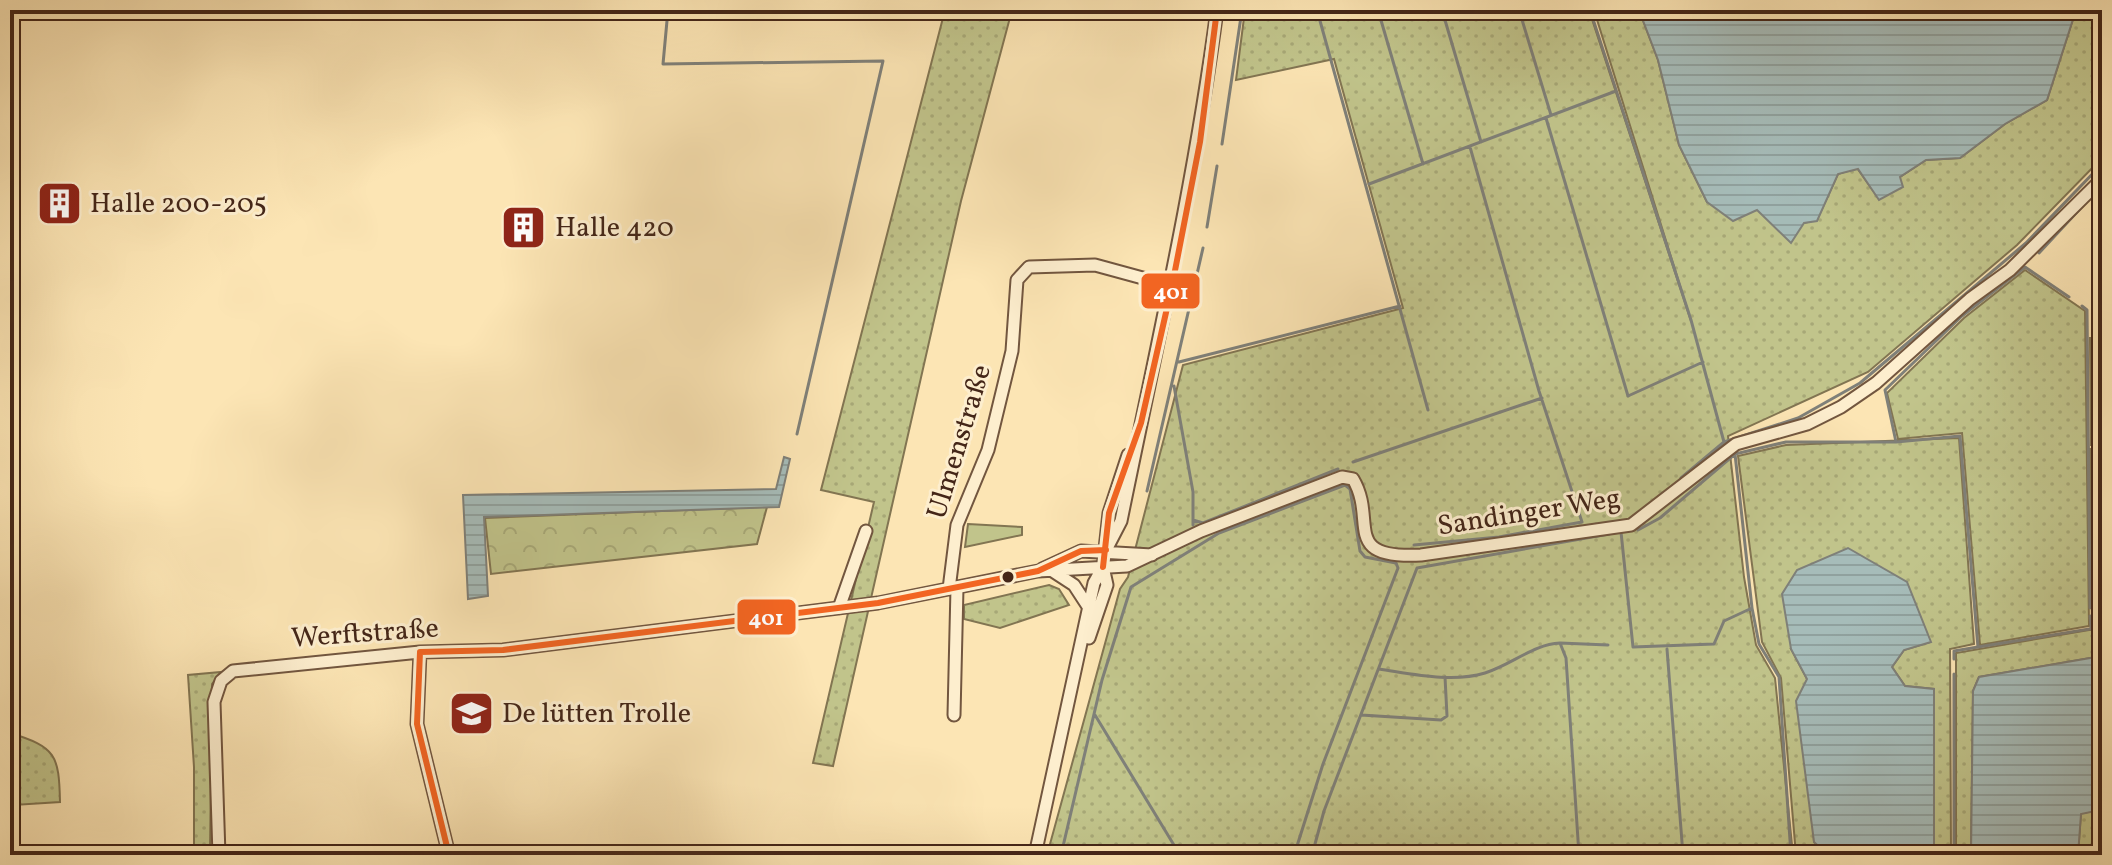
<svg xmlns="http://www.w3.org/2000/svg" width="2112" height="865" font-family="Vollkorn,serif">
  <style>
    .grass { fill: url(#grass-dots); stroke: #827552; stroke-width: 2 }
    .forest { fill: url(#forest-crowns); stroke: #827552; stroke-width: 2 }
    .park { fill: #c1c48b; stroke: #827552; stroke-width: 2 }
    .water { fill: url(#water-rules); stroke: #7f8079; stroke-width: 2 }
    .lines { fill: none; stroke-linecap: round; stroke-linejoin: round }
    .stream { stroke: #7f8079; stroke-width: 3 }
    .minor-casing { stroke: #72563f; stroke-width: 15 }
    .minor { stroke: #fdeece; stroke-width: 11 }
    .bus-1-casing { stroke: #fdeece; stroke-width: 12 }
    .bus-1 { stroke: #f26522; stroke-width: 6 }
    .bus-dot { fill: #442618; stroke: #fdeece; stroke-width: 3 }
    .labels { text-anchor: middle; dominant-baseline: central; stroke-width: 6; stroke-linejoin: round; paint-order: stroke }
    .poi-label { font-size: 28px; fill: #442618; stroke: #fdeece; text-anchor: start }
    .street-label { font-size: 28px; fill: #442618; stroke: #fdeece }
    .line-badge { stroke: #fdeece; stroke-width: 3 }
    .badge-label { font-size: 22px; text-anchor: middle; font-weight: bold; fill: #fff }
  </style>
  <defs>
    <pattern id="grass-dots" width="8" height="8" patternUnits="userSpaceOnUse" patternTransform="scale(2)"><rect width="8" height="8" fill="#c1c48b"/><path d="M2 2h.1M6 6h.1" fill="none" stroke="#a7a877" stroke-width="1.8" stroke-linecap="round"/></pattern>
    <pattern id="forest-crowns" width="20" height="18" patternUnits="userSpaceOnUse" patternTransform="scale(2)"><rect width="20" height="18" fill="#c1c48b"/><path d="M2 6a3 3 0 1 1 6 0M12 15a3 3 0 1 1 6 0" fill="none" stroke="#a7a877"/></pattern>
    <pattern id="water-rules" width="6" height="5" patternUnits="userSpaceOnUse" patternTransform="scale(2)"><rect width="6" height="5" fill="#a6bcb9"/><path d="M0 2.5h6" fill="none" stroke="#90a19e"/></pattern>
  </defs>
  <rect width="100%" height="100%" fill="#fce5b4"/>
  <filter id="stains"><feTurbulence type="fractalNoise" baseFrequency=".0025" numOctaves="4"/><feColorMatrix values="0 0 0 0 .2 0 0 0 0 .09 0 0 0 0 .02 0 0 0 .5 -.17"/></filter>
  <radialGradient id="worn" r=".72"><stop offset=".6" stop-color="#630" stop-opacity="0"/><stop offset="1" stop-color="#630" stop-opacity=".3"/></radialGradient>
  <path class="grass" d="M945,10H1012L961,201L833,766L813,763L874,502L821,490Z
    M1245,10H1589L1691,321L1594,10H1639L1658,60L1679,145L1707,202L1757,209L1804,223L1817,220L1838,174L1857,168L1879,199L1900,177L1926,160L1960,158L2005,124L2047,100L2076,10H2102V158L2017,245L1868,372L1728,436L1744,577L1756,645L1775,678L1793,855H1047L1120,589L1128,577L1183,365L1403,308L1334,59L1236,80Z
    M2025,270L2085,311L2089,626L1980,645L1962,433L1898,439L1887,393L1964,318Z
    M2090,338H2102V445H2091Z
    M1959,438L1974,644L1950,649L1951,855H1934V689L1905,686L1892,667L1904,650L1930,642L1791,649L1807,679L1814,842L1828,855H1796L1781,678L1762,642L1738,456L1786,445Z
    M2090,449H2102V625H2092Z
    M1049,585L1059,589L1069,605L1000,628L964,619V605Z
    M2089,630H2102V656L1979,677L1973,691L1971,855H1956V653Z
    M221,672L212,684L210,855H194V767L188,675Z
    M10,733C56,747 59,755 60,802L14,805Z
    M2096,811L2101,816L2100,855H2078L2081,813Z"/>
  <path class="forest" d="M767,507L757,544L491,574L485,518Z"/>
  <path class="park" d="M968,524L1022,527V535L965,547Z"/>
  <path class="water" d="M1639,10H2076L2047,100L2005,124L1960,158L1926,160L1900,177L1903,187L1879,200L1858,169L1838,174L1817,221L1804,223L1791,243L1757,210L1733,221L1707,202L1679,145L1658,60Z
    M784,457L790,459L779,507L484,517L488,596L468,599L463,495L776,489Z
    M1848,548L1907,582L1931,642L1904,650L1892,667L1905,686L1934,689V855H1828L1814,842L1796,701L1807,679L1791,649L1782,594L1797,570Z
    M2102,656V855L2101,816L2095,811L2081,814L2078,855H1971L1973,691L1979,677Z"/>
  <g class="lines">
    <path class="stream" d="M668,10L663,64L883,61L797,434
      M1317,10L1428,410
      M1378,10L1423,164
      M1442,10L1481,142
      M1519,10L1551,115
      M1590,10L1691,320L1724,442
      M1546,118L1628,396L1703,362
      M1222,144L1242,10
      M1369,184L1616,91
      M1207,227L1217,166
      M2039,253L2091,197
      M2069,297L2025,267L1962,316L1885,390L1896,442L1960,436L1978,647L2102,627
      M2082,306L2087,310L2090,608
      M1179,362L1400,306
      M1174,386L1193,492V525
      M1735,454L1752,608L1759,644L1779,677L1791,855
      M1353,462L1542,398
      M1681,478L1724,442L1798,418L1860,383L2026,243L2102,164
      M1147,491L1203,248
      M1193,520L1203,523L1338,469
      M1638,530L1660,518L1735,454L1786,442H1896
      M1621,532L1633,647L1714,644L1724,621L1752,608
      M1414,545L1499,537L1582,522L1539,391L1470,147
      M2090,616L2091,627
      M1560,643L1608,645
      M1667,649L1683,855
      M1954,659V651L1978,647
      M1379,669C1413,674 1452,683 1485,673C1511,665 1534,644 1560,643L1566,658L1579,855
      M1954,674V855
      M1095,715L1180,855
      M1361,715L1441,720L1447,716L1445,677
      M1061,855L1102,680L1131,587L1219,533L1345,485L1350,489L1360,551L1365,557L1396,563L1398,568L1323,764L1297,846
      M1312,855L1324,811L1417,568L1609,534"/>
    <defs>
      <path id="minor" d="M1106,550L1121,521C1156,349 1194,184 1217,10
        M1042,569L1081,551L1152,555
        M1051,570L1074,585L1089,608
        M949,589L957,525L988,450L1012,351L1017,280L1029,267L1095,265L1172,286
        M839,608L866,531
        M1089,638L1107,585L1103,567L1109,513L1128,455
        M420,652L417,724L449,855
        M954,715L957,588
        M219,855L214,702L221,681L233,671L420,652L503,650L878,603L1038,571L1127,566L1201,531L1342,477L1353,479C1378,521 1339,559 1421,555L1631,525L1736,444L1807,424L1841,407L1876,383L1970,299L2010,270L2102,179
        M1035,855L1094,583L1103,567"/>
    </defs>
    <use href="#minor" class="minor-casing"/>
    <use href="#minor" class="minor"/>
    <defs>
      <path id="bus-1" d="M1103,567L1109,513L1141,423L1172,286L1200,142L1217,10
        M420,652L503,650L878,603L1038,571L1081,551L1106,550
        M420,652L417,724L449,855"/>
    </defs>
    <use href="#bus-1" class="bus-1-casing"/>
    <use href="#bus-1" class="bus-1"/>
  </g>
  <defs>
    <symbol id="building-square" viewBox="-11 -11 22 22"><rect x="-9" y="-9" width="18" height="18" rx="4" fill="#8f2418" stroke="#fdeece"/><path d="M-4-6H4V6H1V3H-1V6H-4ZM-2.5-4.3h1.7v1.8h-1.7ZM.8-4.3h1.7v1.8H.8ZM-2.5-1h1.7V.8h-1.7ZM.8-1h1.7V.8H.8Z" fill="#fff"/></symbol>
    <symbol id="school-square" viewBox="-11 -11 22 22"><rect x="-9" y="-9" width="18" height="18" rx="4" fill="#8f2418" stroke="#fdeece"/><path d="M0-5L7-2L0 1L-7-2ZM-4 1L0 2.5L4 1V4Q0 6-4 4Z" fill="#fff"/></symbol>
  </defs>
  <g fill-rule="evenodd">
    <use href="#building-square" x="34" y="178" width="51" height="51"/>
    <use href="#building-square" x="498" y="202" width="51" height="51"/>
    <use href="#school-square" x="446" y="688" width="51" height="51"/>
  </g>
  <circle class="bus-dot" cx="1008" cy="577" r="7"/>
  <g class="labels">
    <g class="poi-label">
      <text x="90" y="204">Halle 200-205</text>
      <text x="555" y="228">Halle 420</text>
      <text x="502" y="714">De lütten Trolle</text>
    </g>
    <g class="street-label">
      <text transform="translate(960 442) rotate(-73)">Ulmenstraße</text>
      <text transform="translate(1529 513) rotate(-9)">Sandinger Weg</text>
      <text transform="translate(365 634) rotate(-4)">Werftstraße</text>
    </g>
  </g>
  <g class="line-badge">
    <rect x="1140" y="272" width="61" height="38" rx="8" fill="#f26522"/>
    <rect x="736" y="598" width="61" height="38" rx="8" fill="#f26522"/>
  </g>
  <g class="badge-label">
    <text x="1171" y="299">401</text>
    <text x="766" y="625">401</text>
  </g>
  <rect width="2112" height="865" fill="none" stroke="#fce5b4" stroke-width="40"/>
  <rect x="12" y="12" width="2088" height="841" fill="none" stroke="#442618" stroke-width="4"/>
  <rect x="20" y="20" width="2072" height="825" fill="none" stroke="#442618" stroke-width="2"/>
  <rect width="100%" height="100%" filter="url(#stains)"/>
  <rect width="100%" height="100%" fill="url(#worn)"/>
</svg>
